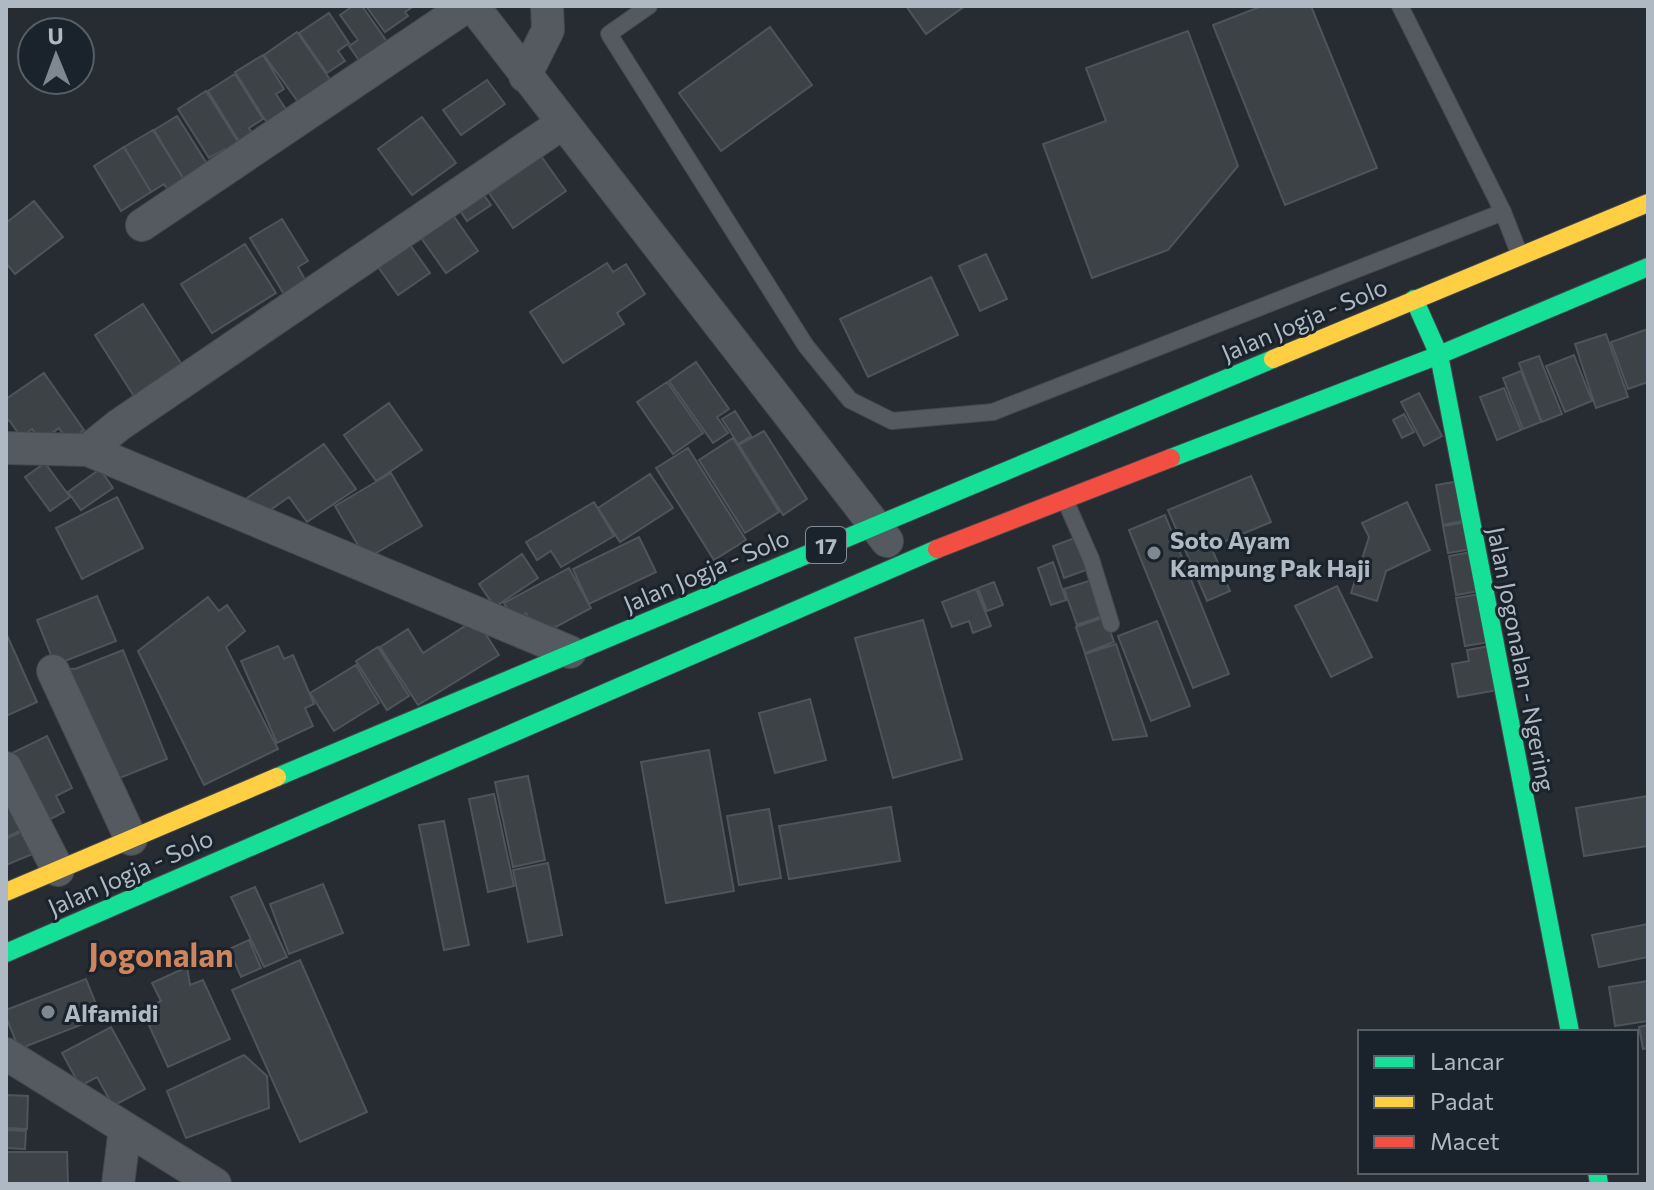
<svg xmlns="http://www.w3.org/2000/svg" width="1654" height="1190" font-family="Commissioner,sans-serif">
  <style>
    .building { fill: #3d4246; stroke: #4e545a; stroke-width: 2 }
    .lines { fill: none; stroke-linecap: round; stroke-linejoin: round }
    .lane-casing { stroke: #44484c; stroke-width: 18 }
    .street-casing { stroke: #44484c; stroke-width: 34 }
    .fast-casing { stroke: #44484c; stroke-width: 20 }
    .slow-casing { stroke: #44484c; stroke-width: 20 }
    .jam-casing { stroke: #44484c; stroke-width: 20 }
    .lane { stroke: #555a60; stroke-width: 16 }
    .street { stroke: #555a60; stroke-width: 32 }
    .fast { stroke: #16e098; stroke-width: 18 }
    .slow { stroke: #ffcf43; stroke-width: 18 }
    .jam { stroke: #f24e42; stroke-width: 18 }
    .poi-dot { fill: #7f8891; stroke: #1a232b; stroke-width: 3 }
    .labels { text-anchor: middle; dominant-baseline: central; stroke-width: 6; stroke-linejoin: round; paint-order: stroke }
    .shield { fill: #1a232b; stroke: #828c96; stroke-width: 2 }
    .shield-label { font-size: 22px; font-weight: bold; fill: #afb9c4 }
    .street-label { font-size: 24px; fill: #afb9c4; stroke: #1a232b }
    .poi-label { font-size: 24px; font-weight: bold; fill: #afb9c4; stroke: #1a232b; text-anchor: start }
    .district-label { font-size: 32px; font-weight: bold; fill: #ce855f; stroke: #1a232b }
  </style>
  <rect width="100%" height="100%" fill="#262c31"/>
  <path class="building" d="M353,6H362L390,46L363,66L349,46L358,40L340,15Z
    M366,6H414L405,12L408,16L385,32Z
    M906,6H965L926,34Z
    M1262,6H1311L1377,168L1285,205L1213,25Z
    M329,13L349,43L338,51L345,61L327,73L299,33Z
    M770,27L812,85L721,151L679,93Z
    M1188,31L1238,166L1168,250L1092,278L1043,144L1106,121L1086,68Z
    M297,32L331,81L299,103L264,55Z
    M263,55L284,89L276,94L289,114L269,126L235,72Z
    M235,74L263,119L249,128L255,138L242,146L208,91Z
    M487,80L505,104L461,135L443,110Z
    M206,91L242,148L229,156L225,149L209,158L178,109Z
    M177,116L209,167L185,181L154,130Z
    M422,117L456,163L412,195L378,149Z
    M153,130L186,183L170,193L164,184L151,192L124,147Z
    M124,147L151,192L121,211L94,166Z
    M541,156L566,191L513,228L489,193Z
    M476,184L491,205L467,221L453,200Z
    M34,201L63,237L15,274L6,263V223Z
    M446,205L478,251L446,273L414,228Z
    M282,219L308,261L298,267L307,283L285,296L250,238Z
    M408,242L430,273L398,295L376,264Z
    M245,244L276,293L212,333L181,284Z
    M986,254L1007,299L980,311L959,266Z
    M607,263L613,272L626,264L645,294L617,313L624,324L563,363L530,312Z
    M931,277L958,335L868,377L840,319Z
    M143,304L184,368L135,398L95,335Z
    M1648,329V382L1628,389L1611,342Z
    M1606,334L1628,397L1596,408L1575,344Z
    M1574,355L1592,401L1565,412L1546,366Z
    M1539,356L1562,414L1542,422L1519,363Z
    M696,362L729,409L717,417L728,433L713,443L669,381Z
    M1521,371L1541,422L1523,429L1503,378Z
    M44,373L84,430L68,442L59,428L41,441L32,429L21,437L9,420L6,422V399Z
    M667,382L703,433L673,454L637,402Z
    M1504,388L1521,430L1497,440L1480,397Z
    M1419,393L1442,436L1424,446L1401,402Z
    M389,403L422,450L376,481L344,435Z
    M735,411L751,436L738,444L722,419Z
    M1404,414L1414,432L1402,438L1393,420Z
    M764,431L807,499L783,515L739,445Z
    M733,438L779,512L745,533L699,460Z
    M324,444L356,489L307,522L289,497L260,517L247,498Z
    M688,448L746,540L714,560L656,468Z
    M45,463L70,497L50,511L25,477Z
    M100,469L113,488L81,510L68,492Z
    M391,473L422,526L366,559L335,506Z
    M650,474L673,508L620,542L598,508Z
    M1251,476L1271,522L1211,547L1230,591L1207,601L1168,510Z
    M1460,481L1467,520L1443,525L1436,485Z
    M117,497L143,548L82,579L56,528Z
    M594,502L614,536L561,567L551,551L537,560L526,542Z
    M1407,502L1430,550L1386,571L1377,601L1351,593L1369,537L1362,523Z
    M1165,515L1229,674L1193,688L1129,530Z
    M1467,522L1472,549L1448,553L1443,526Z
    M639,537L656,572L589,604L573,569Z
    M1077,537L1089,569L1064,578L1053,546Z
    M1472,552L1479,591L1456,595L1449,556Z
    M522,554L538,578L495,607L479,584Z
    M1053,562L1066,600L1051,605L1038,568Z
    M569,568L591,608L539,636L526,613L513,620L504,603Z
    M1092,580L1105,615L1077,625L1064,589Z
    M994,582L1003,605L987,611L978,588Z
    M1337,586L1372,657L1331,677L1295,606Z
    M976,589L991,626L973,633L969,621L952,627L942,602Z
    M1480,594L1489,642L1465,646L1456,598Z
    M97,596L116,641L55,665L37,620Z
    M208,597L219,611L227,605L245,631L226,647L278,749L204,785L138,651Z
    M1105,617L1114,642L1085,653L1076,627Z
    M476,619L499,655L418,705L380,647L408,629L423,653Z
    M923,620L962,759L893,778L855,638Z
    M1157,621L1190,706L1151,721L1118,636Z
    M6,633L37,702L6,716Z
    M1116,644L1147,736L1113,740L1085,654Z
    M278,646L284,659L293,655L314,704L305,708L313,726L277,743L241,661Z
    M1490,646L1498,690L1458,697L1452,664L1469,661L1467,650Z
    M378,647L409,696L387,710L356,661Z
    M123,650L167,759L107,783L60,668L75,669Z
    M356,665L379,703L334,731L310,693Z
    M810,699L826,760L775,773L759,713Z
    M47,736L72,788L56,796L64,812L39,825L6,756Z
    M709,750L734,891L666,903L641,762Z
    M528,776L545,860L513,867L495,782Z
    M494,794L514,886L488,892L469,799Z
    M1648,796V846L1584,856L1576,808Z
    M10,803L22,830L6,837V804Z
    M891,807L900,861L789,879L779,826Z
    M769,809L781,878L739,885L727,816Z
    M444,821L469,945L444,950L419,825Z
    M25,830L35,853L6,865V839Z
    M548,863L562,935L528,942L513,870Z
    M323,884L343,933L289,954L270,904Z
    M255,887L287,957L264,967L231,897Z
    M1648,924V957L1599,967L1592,935Z
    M249,940L261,968L241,977L229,949Z
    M300,960L367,1112L300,1142L232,990Z
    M187,967L190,985L203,980L230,1039L168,1067L142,1010L161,1001L152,983Z
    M86,979L101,1017L19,1049L6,1017V1010Z
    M1648,981V1021L1615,1026L1609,987Z
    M1648,1025V1048L1643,1049L1639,1027Z
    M111,1027L145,1089L113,1106L97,1077L80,1086L62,1053Z
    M244,1055L267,1076L269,1108L186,1138L167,1091Z
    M6,1095L28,1096L27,1129L6,1128Z
    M6,1130L26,1131L25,1149L6,1148Z
    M6,1152H67L68,1184H6Z"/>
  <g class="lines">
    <defs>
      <path id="lane" d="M649,6L609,34L806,346L850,400L892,421L993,412L1503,212
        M1400,6L1503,212L1519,253
        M1066,502L1091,559L1111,624"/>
      <path id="street" d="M473,6L887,541
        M525,76L548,30L547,6
        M142,225L467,6
        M6,448L88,450L570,652
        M88,450L119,425L563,123
        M53,671L131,839
        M6,768L58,870
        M6,1054L215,1184
        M118,1184L125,1128"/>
      <path id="fast" d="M1414,299L1439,355L1570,1032
        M1171,458L1439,355L1648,267
        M277,777L1273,359
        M6,953L937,549
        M1597,1172L1599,1184"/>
      <path id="slow" d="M1273,359L1648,203
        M6,892L277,777"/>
      <path id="jam" d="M937,549L1171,458"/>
    </defs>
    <use href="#lane" class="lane-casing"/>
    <use href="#street" class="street-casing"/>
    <use href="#fast" class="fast-casing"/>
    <use href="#slow" class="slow-casing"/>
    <use href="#jam" class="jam-casing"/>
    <use href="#lane" class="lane"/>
    <use href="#street" class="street"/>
    <use href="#fast" class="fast"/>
    <use href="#slow" class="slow"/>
    <use href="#jam" class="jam"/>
  </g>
  <g class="poi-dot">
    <circle cx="1154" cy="553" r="8"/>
    <circle cx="48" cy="1012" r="8"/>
  </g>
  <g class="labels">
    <rect class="shield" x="806" y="527" width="40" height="36" rx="6"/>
    <g class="shield-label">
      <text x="826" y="545">17</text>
    </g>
    <g class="street-label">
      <text transform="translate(1304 319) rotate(-23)">Jalan Jogja - Solo</text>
      <text transform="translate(706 570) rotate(-23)">Jalan Jogja - Solo</text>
      <text transform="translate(1522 659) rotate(79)">Jalan Jogonalan - Ngering</text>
      <text transform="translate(130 872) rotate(-24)">Jalan Jogja - Solo</text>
    </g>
    <g class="poi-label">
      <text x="1170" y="539">Soto Ayam<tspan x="1170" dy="28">Kampung Pak Haji</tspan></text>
      <text x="64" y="1012">Alfamidi</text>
    </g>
    <g class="district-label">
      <text x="161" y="954">Jogonalan</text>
    </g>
  </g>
  <rect width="1654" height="1190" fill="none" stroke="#afb9c4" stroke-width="16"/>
  <rect x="1358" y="1030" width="280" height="144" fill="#1a232b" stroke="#565f68" stroke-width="2"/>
  <rect x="1374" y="1056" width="40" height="12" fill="#16e098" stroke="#565f68" stroke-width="2"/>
  <text x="1430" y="1070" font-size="24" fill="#afb9c4">Lancar</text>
  <rect x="1374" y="1096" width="40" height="12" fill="#ffcf43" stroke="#565f68" stroke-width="2"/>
  <text x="1430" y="1110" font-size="24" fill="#afb9c4">Padat</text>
  <rect x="1374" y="1136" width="40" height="12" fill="#f24e42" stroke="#565f68" stroke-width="2"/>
  <text x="1430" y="1150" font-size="24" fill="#afb9c4">Macet</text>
  <g transform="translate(56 56) rotate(359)"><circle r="38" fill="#1a232b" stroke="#565f68" stroke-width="2"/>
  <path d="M0-6L14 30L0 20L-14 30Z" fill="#7f8891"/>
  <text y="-12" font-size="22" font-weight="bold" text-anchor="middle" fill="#afb9c4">U</text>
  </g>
</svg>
